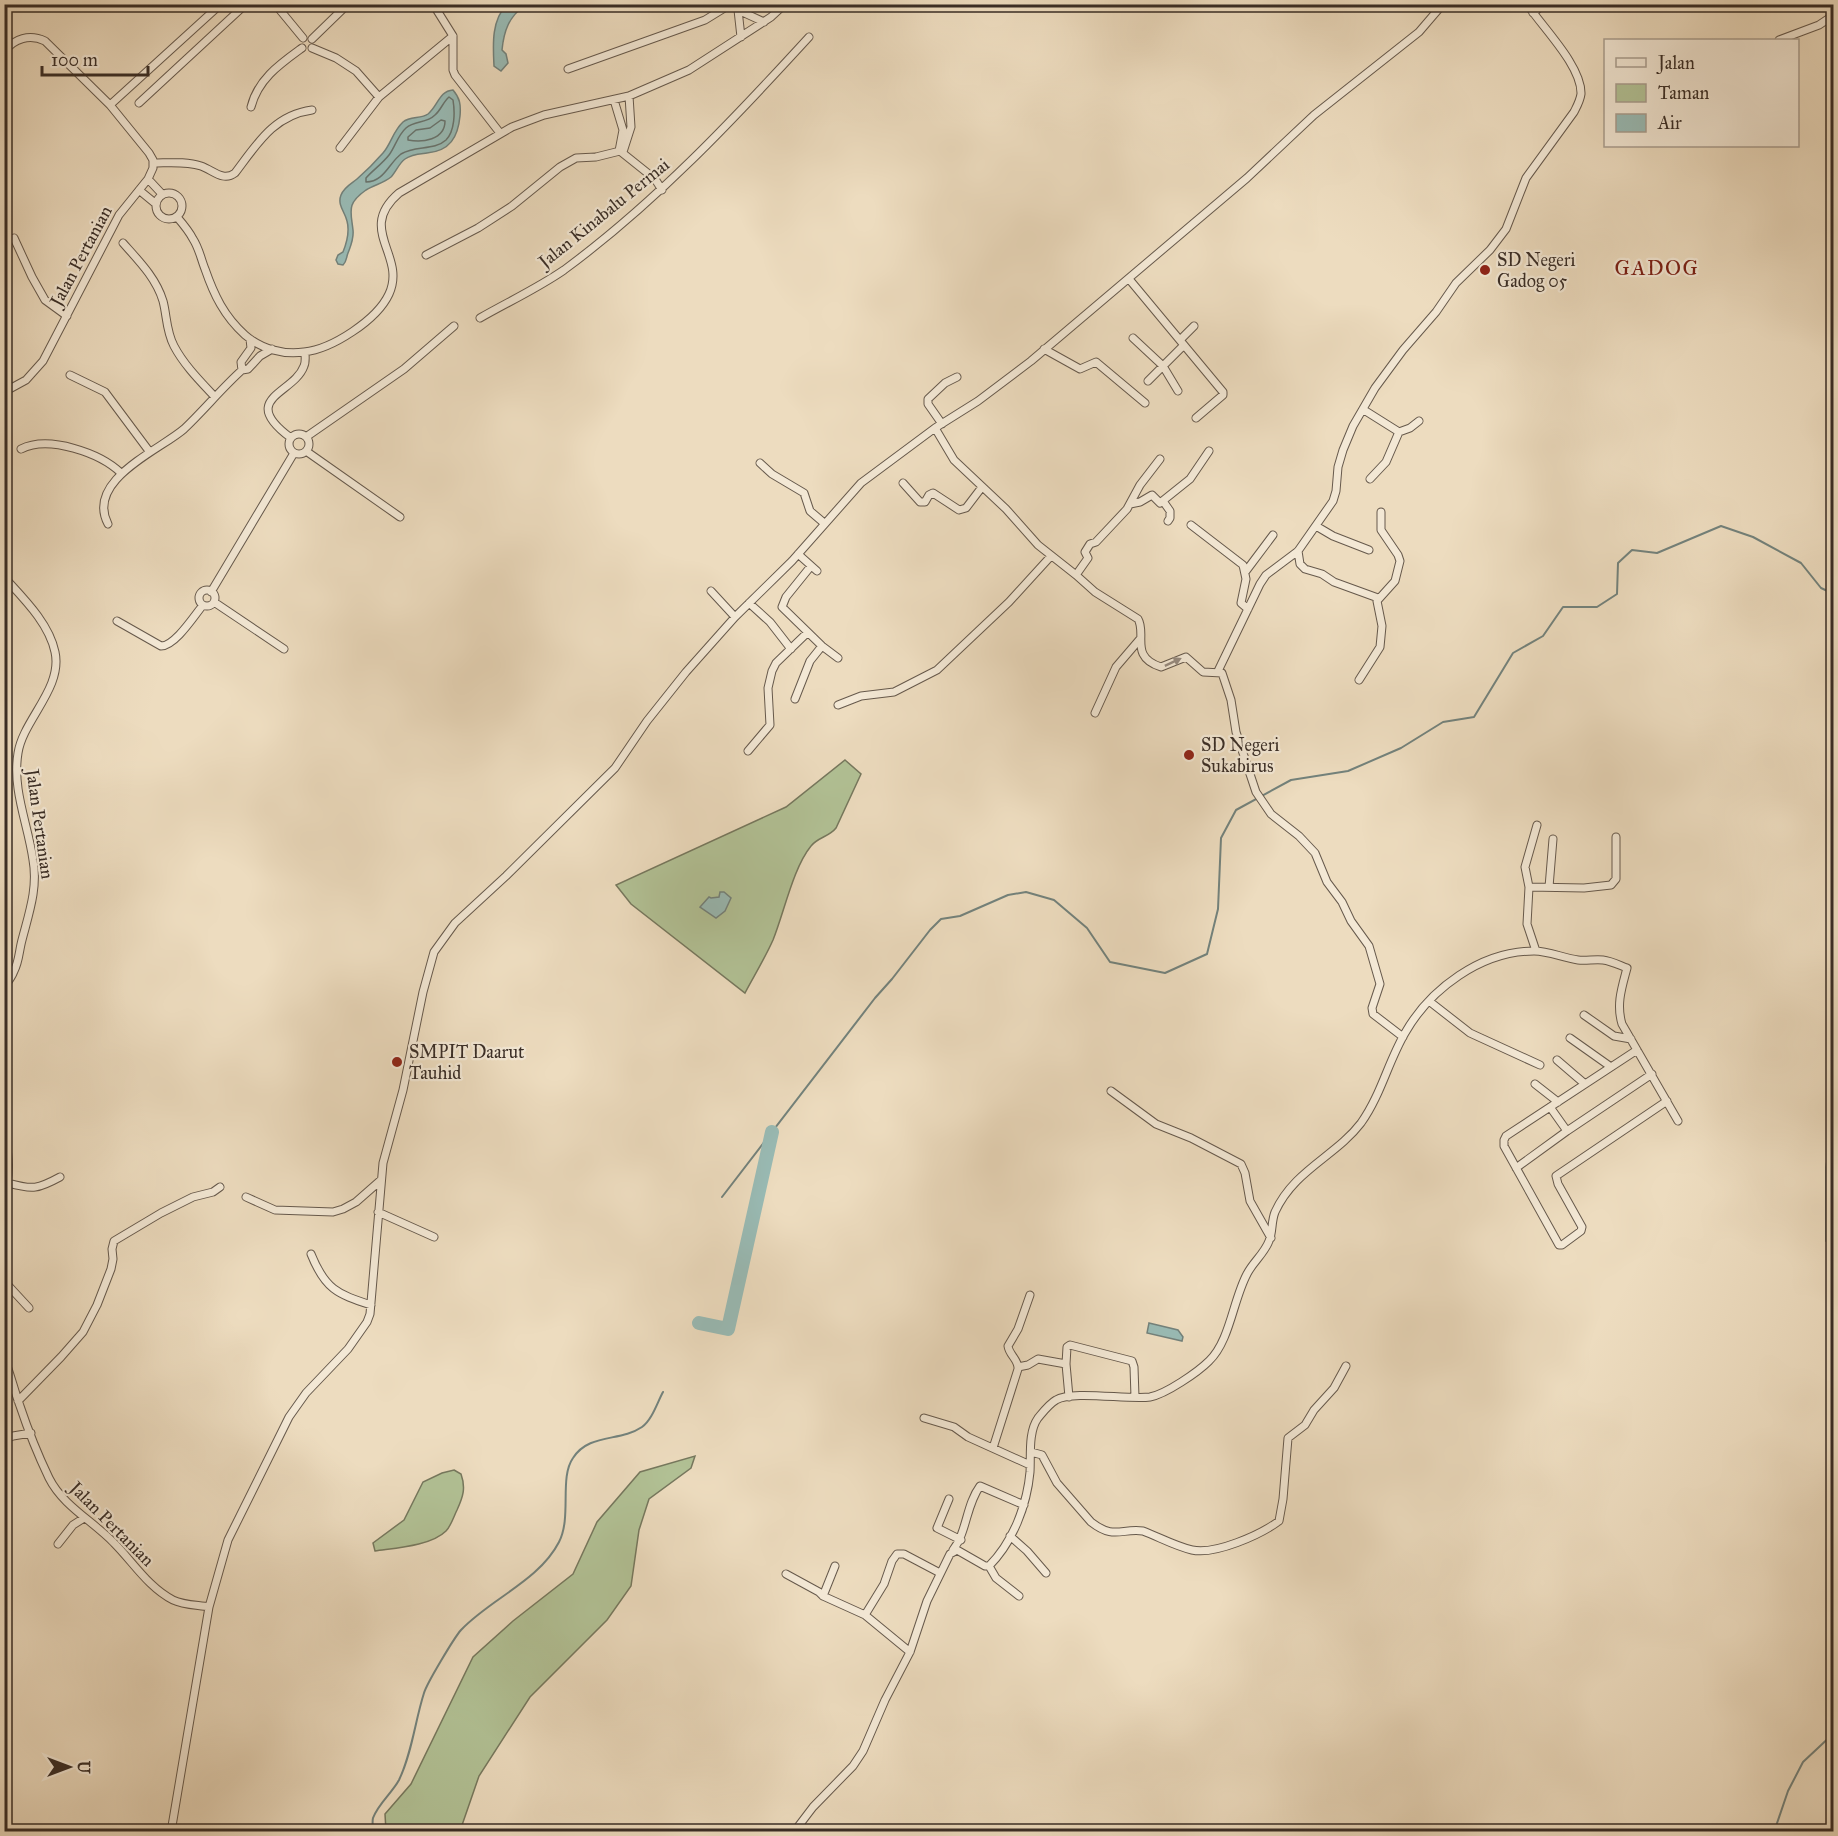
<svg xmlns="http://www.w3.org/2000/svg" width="1838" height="1836" font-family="'IM FELL Great Primer',serif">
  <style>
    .green { fill: #b2c296; stroke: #76785e; stroke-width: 1.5 }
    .water { fill: #99bbb5; stroke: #73827c; stroke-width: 1.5 }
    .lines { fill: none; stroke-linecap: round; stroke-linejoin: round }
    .shore { stroke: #69746e; stroke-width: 1.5 }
    .stream { stroke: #73827c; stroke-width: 2 }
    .river { stroke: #99bbb5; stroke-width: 14 }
    .minor-casing { stroke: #66594c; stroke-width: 9 }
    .minor { stroke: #f3e8d5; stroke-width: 7 }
    .oneway { fill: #968a7e }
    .poi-dot { fill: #8f2418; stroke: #f3e8d5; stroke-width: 2 }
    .labels { text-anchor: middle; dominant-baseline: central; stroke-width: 4.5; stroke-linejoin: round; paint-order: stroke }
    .street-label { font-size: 18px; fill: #392d26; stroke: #f3e8d5 }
    .poi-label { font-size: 18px; fill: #392d26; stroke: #f3e8d5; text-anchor: start }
    .quarter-label { font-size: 21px; letter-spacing: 1.5px; fill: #7a1f14; stroke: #f3e8d5 }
  </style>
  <rect width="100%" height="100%" fill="#eddcbf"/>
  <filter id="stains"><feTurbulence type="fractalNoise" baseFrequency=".00333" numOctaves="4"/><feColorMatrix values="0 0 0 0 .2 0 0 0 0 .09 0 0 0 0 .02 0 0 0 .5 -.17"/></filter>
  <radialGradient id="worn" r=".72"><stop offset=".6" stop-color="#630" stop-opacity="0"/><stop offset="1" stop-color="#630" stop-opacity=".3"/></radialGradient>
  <path class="green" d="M845,760L861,774L836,828C829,837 818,837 811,846C793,868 784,913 773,940C765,958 754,976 745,993L631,904L616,885L786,807Z
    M695,1456L691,1468L649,1499L639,1530L631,1586L607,1620L530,1697L479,1776L460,1831H386L385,1814L411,1784L473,1657L513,1621L573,1574L597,1522L640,1472Z
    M454,1470L461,1474C466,1488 463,1497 457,1510C454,1516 451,1526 446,1531C431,1546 395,1548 375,1551L373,1543L404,1520L423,1482L442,1473Z"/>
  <path class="water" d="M507,4L525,5C509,17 504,30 502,50L506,54L508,63L501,71L494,66C493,45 491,21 507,4Z
    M453,90C460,98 461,105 460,116C458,137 450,151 427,153C419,154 412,154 405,159C399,163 396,172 391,177C384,183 374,185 366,190C346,204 351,211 353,230C354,239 351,245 348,253C346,258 347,261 343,265L338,264L336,260L338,255L343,252C347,242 350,232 347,221C345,212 337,205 341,195C344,187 351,184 357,179C364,173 376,161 383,153C391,144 393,131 403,122C410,116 421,119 428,114C438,106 439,91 453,90Z
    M720,892H724L731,898L725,911L716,918L700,907L709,897L711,898L719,897Z
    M1833,1117V1242L1826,1241V1167Z
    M1149,1323L1178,1330L1183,1337L1182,1341L1147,1333Z"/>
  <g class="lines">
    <path class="shore" d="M449,97L453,100C455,112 455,131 446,140C434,151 415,145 401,154C389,163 384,182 366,182V178C373,170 382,164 389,155C395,147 398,135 406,128C415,120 426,124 435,115C441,110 443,102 449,97Z
      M441,120L445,121C445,140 422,143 408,140V137L416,130L430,128Z
      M1834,1156L1832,1167L1834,1235"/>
    <path class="stream" d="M722,1197L875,998L892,979L930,930L941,919L960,916L1008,895L1026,892L1054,900L1087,928L1110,962L1165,973L1207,954L1218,909L1221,838L1236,810L1291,780L1348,771L1401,748L1443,722L1474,717L1513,653L1543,636L1563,607H1597L1617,594L1618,563L1632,550L1657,553L1721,526L1753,537L1801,563L1821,588L1834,594
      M373,1832C373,1828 372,1822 373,1818C378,1804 392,1793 399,1780C412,1753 415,1721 424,1693C427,1683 454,1638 461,1630C490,1599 539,1581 559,1542C572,1517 559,1478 573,1458C589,1433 620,1442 642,1427C652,1420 657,1403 663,1392
      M1774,1832L1788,1791L1803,1762L1834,1733"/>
    <path class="river" d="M699,1323L728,1329L772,1132"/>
    <defs>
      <path id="minor" d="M275,4L303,38
        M433,4L453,36V70L455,75L500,133
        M733,4L738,10L764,22
        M738,10L741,37
        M1533,13L1544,4
        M312,39L348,4
        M1779,40L1819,25L1834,15
        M312,48L336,58L356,71L379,97
        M4,52C14,38 30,34 45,41L110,105L149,153L153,160V168L148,179L119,215L43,361L26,380L4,392
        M568,69L705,20L731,4
        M614,100L623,130L619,151
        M139,103L246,4
        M110,105L221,4
        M251,107C258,79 280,64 302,48
        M340,148L379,97L453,36
        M623,152L631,127L629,96
        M153,163C168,163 186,161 201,166C213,170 223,182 235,173C257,144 274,115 312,110
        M148,179L162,194
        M139,190L156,204
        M156 206a13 13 0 1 1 26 0a13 13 0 1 1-26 0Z
        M177,217C183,224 189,231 193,239C199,248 201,259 205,269C214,295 224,316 245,335C261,349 283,355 304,352C332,349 377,320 389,294C407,255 356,230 399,193L512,127L544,115L629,96L689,70L771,17L785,4
        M14,238L32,277L45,300L67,316
        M123,243C139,261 156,278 163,301C167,316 166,331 174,346C184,365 200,381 215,397
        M426,255L478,228L512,206L560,167L576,158L596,157L620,151L655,179L662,190
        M1129,279L1223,392V395L1196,418
        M480,318C508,302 538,288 564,270C655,203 733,120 809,37
        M1133,338L1163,366L1178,391
        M1180,340L1194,326
        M1044,349L1080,369L1096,362L1145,403
        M242,370L241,362L251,348L250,339
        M70,375L105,392L149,451
        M1148,381L1184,345
        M1364,410L1399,432L1386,462L1370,479
        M942,424L928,404V399L945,383L957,377
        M935,428L954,460L1006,509L1038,545L1076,575L1095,592L1138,619C1147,634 1129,657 1161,667L1186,657L1203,672L1222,673L1231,700L1236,732L1256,792L1271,814L1299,836L1315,853L1327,882L1342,902L1351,921L1369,946L1380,984L1372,1008L1373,1014L1403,1037
        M1399,432L1410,428L1419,421
        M289 444a10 10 0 1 1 20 0a10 10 0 1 1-20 0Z
        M306,437L404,369L454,326
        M291,438C237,398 294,394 304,366C306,362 305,357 305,352
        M21,449C49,435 100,453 121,473
        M306,451L400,517
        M760,463L772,474L804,493L810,511L824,523
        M903,483L920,502H925L929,495L933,493L959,510L966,508L982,487
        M1163,501L1170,511V518L1168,521
        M1130,504L1140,502L1152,495L1160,503L1190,479L1209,451
        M108,524C85,480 160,450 184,429C204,410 222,388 242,370L248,369L260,356L272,349
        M1191,525L1243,565L1246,579L1241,603L1248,609
        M1316,526L1333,536L1369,550
        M1298,551L1300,564L1305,569L1322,574L1334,582L1378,598
        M798,554L817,571
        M811,566L786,597L782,607L822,646L838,658
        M1246,571L1273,535
        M1076,575L1088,558L1085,552L1090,544L1096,542L1127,509L1140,485L1160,459
        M4,577C23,598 49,623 55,652C63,688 23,720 18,753C12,790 28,824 33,860C38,888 29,913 22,940C19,951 19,962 14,971C12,977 8,982 4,987
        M199 598a8 8 0 1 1 16 0a8 8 0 1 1-16 0Z
        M711,591L735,617
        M211,592L294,453
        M214,602L284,649
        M749,603L770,622L791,649
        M117,621L161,646C175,646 194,616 203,605
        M1218,671L1260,584L1266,575L1298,551L1333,501L1336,491L1338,467L1343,450L1353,426L1375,388L1403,350L1436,312L1456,283L1490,250L1506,229L1526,178L1574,112C1577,106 1580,101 1581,94C1582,66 1542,27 1527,4
        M1359,680L1380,647L1382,626L1377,601L1395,581L1400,561L1398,555L1381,530V512
        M795,699L810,661L822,646
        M838,705L861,696L894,692L937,670L1009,602L1051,556
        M1095,713L1116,667L1140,639
        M748,751L770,725L768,688L772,671L776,663L807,633
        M1529,887L1584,888L1611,885L1616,879V837
        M1549,887L1553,839
        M1536,951L1527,924L1529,887L1525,867L1537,825
        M1429,1001L1470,1033L1540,1065
        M1584,1015L1614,1036L1631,1039
        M1570,1038L1611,1067
        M1637,1050L1506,1136L1504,1140V1146L1559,1245H1562L1581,1231L1582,1227L1558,1184L1556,1176L1667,1101
        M1557,1060L1585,1084
        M1535,1084L1558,1102
        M1111,1091L1156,1124L1191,1138L1241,1164L1245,1173L1250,1201L1271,1238
        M1550,1107L1567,1131
        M4,1124C7,1148 12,1171 4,1195
        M1516,1168L1567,1131L1652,1074
        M8,1183C33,1190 38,1189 60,1177
        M246,1197L275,1210L333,1212L343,1209L356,1202L381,1180
        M378,1212L434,1237
        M311,1254C325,1289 337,1294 371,1305
        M4,1281L29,1308
        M4,1358C11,1375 14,1390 20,1406C28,1430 38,1455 49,1478C63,1506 93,1521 114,1543C133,1562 148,1587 173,1600C183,1605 197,1605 209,1607
        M1018,1367L1028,1365L1038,1359L1066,1364
        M1069,1397L1066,1364L1067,1347L1070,1345L1132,1361L1134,1367L1135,1397
        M18,1401L61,1357L83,1332L97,1305L111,1269L113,1259L112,1249L114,1241L161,1213L193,1197L213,1192L220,1187
        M924,1418L954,1427L968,1437L1030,1465
        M4,1440L13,1436L31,1433
        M993,1448L1018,1369C1019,1360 1009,1355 1008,1346L1018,1329L1030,1295
        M1031,1452L1042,1455L1057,1483L1091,1522C1114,1540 1121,1528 1143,1531C1159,1537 1175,1546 1192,1550C1215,1555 1260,1535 1279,1521L1283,1499L1288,1438L1305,1425L1314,1410L1334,1388L1346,1366
        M949,1499L937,1528L961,1540
        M1010,1536L1027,1551L1046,1573
        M58,1544L73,1525L84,1518
        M953,1550C967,1532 966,1505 980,1486L1024,1505
        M989,1566L996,1578L1019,1596
        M786,1574L819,1592L823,1596L865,1615L910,1652
        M823,1596L835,1566
        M865,1615L884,1584L892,1561L897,1554H904L940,1573
        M171,1832L209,1607L228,1540L289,1417L306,1393L348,1349L367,1322L370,1314L383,1163L403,1090L423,992L434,952L455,923L506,876L615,768L647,721L686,672L735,617L792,561L861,483L935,428L978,401L1031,361L1247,178L1314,115L1419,32L1443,4
        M794,1832L813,1807L853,1766L863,1751L885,1700L910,1652L927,1601L950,1554L957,1550L985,1566H989C1013,1542 1027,1505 1030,1472C1031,1455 1028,1432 1038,1418C1043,1412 1049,1404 1056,1400C1072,1390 1128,1400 1150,1397C1166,1394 1198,1372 1209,1361C1230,1341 1233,1300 1247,1274C1253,1262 1264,1254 1269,1241C1273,1232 1271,1222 1275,1212C1294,1170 1336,1156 1361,1123C1381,1095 1388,1062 1405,1033C1430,989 1481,951 1534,951C1549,951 1563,958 1578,960C1586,961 1595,959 1603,960C1611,961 1619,965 1627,968C1622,987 1616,1004 1622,1024L1678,1121"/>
    </defs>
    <use href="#minor" class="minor-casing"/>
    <use href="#minor" class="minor"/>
  </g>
  <defs><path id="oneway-solid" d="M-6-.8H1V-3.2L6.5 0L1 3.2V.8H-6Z" transform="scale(1.5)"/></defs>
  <use class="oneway" href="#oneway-solid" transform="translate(1173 662) rotate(-25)"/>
  <g class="poi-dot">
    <circle cx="1485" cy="270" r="6"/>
    <circle cx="1189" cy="755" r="6"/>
    <circle cx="397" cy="1062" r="6"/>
  </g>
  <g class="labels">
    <g class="street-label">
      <text transform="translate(604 213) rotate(-39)">Jalan Kinabalu Permai</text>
      <text transform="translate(81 256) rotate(-62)">Jalan Pertanian</text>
      <text transform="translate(40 824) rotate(82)">Jalan Pertanian</text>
      <text transform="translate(112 1524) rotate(45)">Jalan Pertanian</text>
    </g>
    <g class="poi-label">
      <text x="1497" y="260">SD Negeri<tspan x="1497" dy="21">Gadog 05</tspan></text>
      <text x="1201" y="745">SD Negeri<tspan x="1201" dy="21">Sukabirus</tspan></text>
      <text x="409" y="1052">SMPIT Daarut<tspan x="409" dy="21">Tauhid</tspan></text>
    </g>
    <g class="quarter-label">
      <text x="1657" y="268">GADOG</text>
    </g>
  </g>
  <rect width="1838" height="1836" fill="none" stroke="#eddcbf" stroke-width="24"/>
  <rect x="6" y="6" width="1826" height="1824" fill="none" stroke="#392d26" stroke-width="3"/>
  <rect x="12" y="12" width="1814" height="1812" fill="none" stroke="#392d26" stroke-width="1.5"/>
  <rect x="1604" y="39" width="195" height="108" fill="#f3e8d5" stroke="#a99d8f" stroke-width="1.5"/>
  <rect x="1616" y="58" width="30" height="9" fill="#f3e8d5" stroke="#a99d8f" stroke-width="1.5"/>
  <text x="1658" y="69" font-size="18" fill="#392d26">Jalan</text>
  <rect x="1616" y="84" width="30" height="18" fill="#b2c296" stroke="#a99d8f" stroke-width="1.5"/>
  <text x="1658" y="99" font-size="18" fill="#392d26">Taman</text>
  <rect x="1616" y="114" width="30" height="18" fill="#99bbb5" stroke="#a99d8f" stroke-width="1.5"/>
  <text x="1658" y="129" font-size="18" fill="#392d26">Air</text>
  <g transform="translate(69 1767) rotate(90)" stroke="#f3e8d5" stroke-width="4.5" paint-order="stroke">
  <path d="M0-4.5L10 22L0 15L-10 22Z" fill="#392d26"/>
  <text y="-9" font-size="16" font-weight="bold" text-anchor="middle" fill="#392d26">U</text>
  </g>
  <path d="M42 66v9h106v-9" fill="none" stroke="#392d26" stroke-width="3"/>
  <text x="51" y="66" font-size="18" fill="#392d26" stroke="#f3e8d5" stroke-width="4.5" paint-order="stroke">100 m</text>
  <rect width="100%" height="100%" filter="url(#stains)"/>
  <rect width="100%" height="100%" fill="url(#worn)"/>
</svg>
